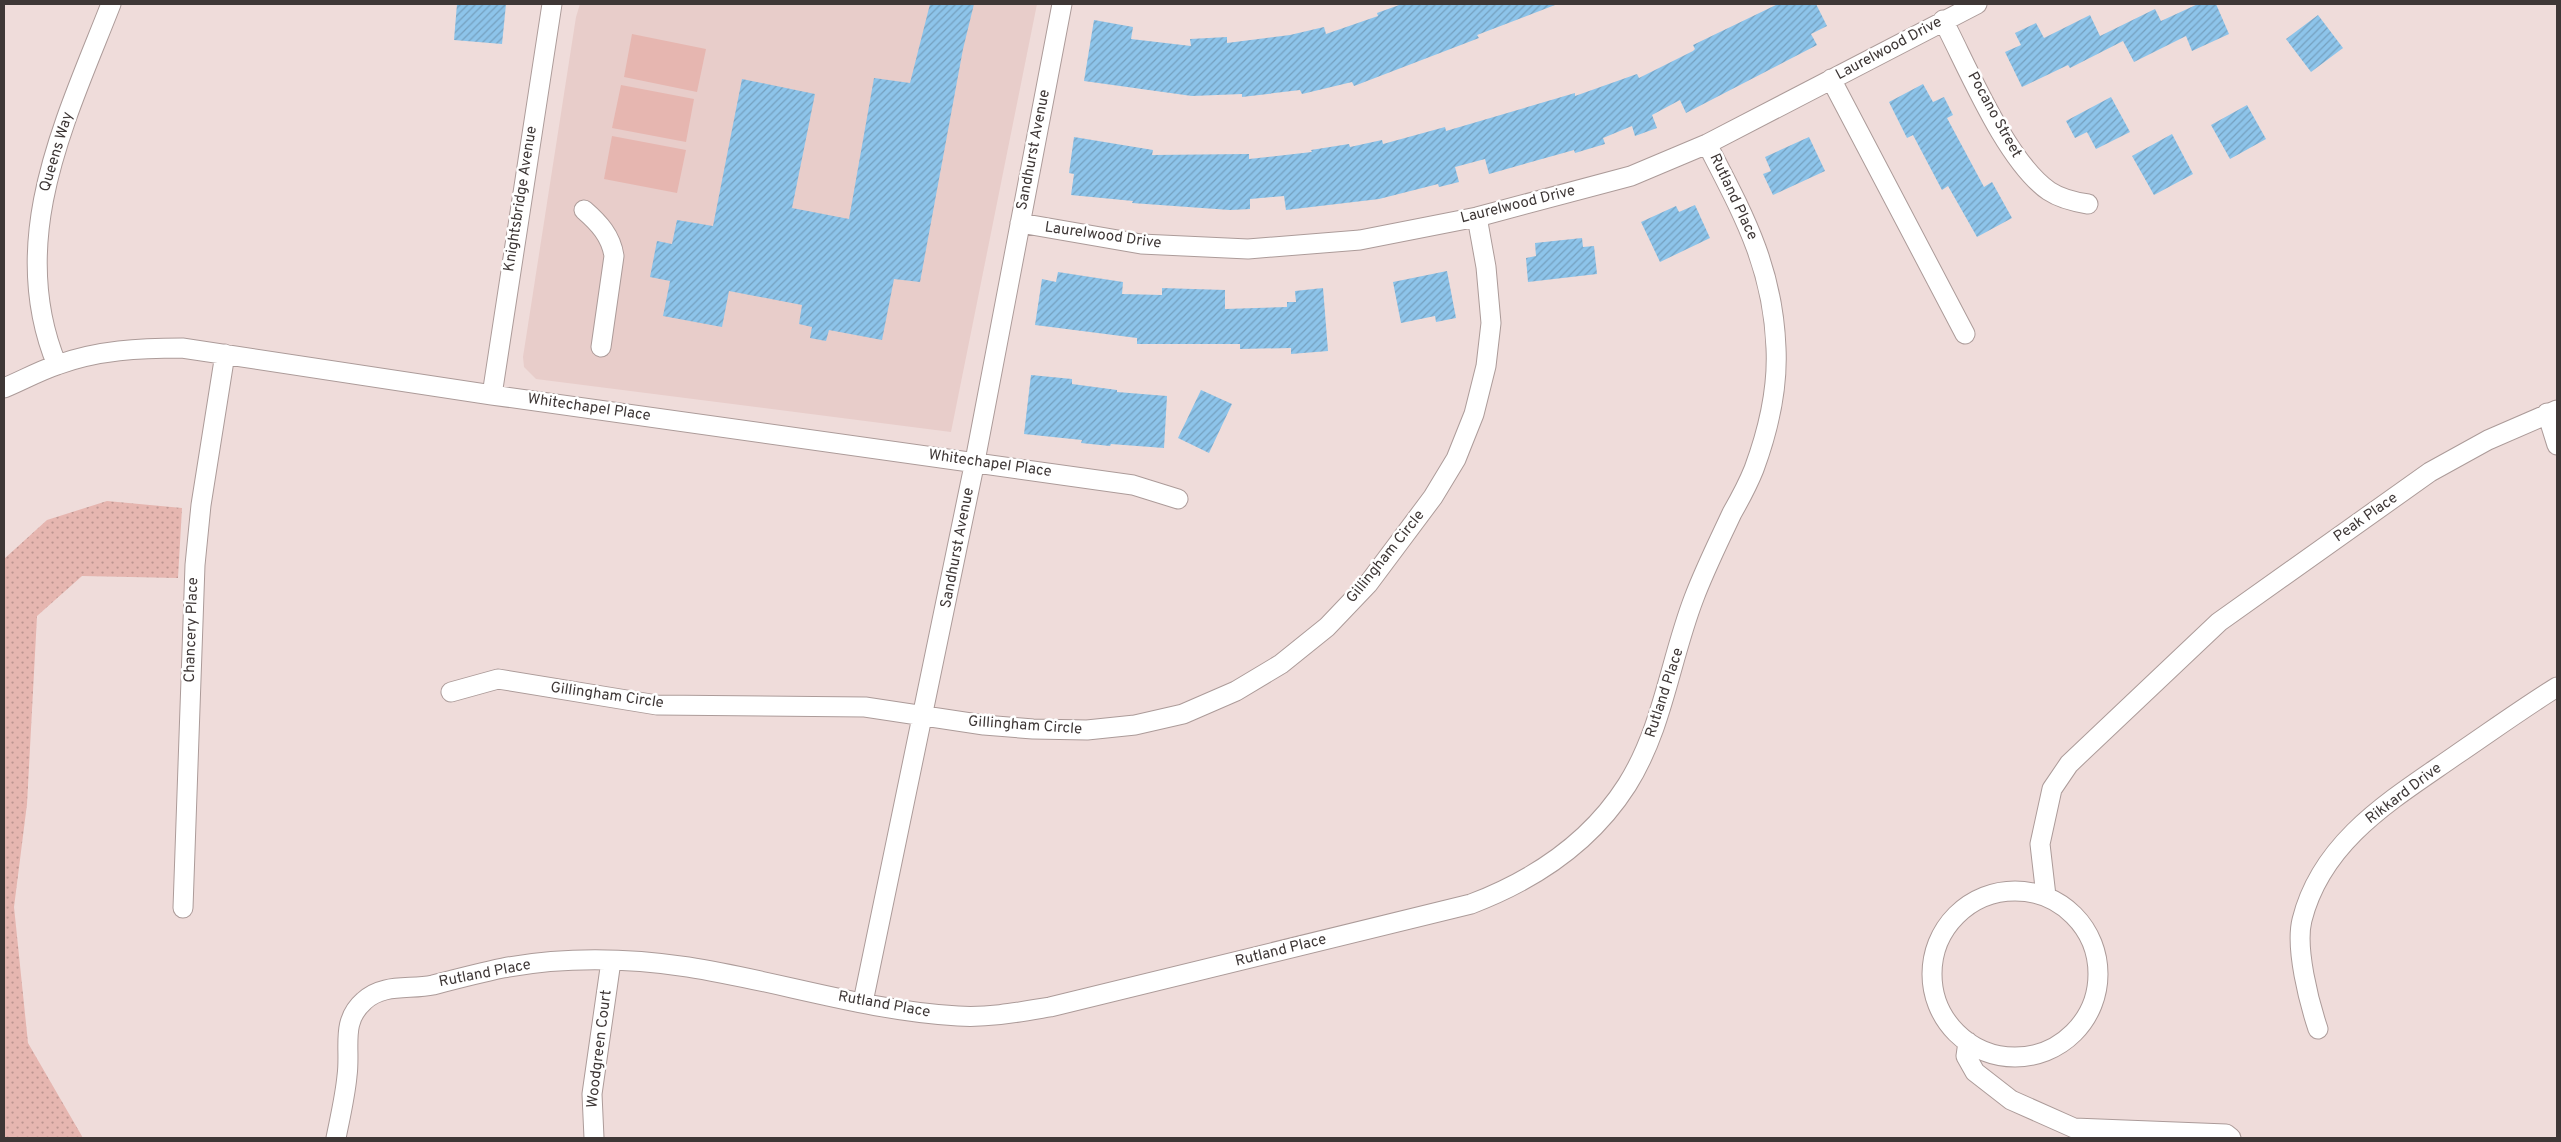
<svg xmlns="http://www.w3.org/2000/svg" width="2561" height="1142" font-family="Overpass,sans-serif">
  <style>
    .built { fill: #e8cdca }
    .grass { fill: url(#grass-dots) }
    .pitch { fill: #e6b6b0 }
    .building { fill: url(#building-hatch) }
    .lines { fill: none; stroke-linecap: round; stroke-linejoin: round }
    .minor-casing { stroke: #ac9b99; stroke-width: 21 }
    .minor { stroke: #fff; stroke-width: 19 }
    .labels { text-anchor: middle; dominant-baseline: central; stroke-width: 5; stroke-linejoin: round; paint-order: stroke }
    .street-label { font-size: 15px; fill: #3e3736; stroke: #fff }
  </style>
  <defs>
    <pattern id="grass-dots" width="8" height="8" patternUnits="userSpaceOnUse" patternTransform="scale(1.25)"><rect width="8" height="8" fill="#e6b6b0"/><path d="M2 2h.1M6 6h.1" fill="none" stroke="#bc9590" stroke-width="1.8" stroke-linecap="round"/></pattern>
    <pattern id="building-hatch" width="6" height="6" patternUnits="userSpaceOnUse" patternTransform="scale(1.25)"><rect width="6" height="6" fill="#8dc4ea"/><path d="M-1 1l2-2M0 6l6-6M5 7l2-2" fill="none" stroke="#75a0be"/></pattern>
  </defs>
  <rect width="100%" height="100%" fill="#efdcda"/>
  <path class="built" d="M580,4H1037L951,432L536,379L524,367L523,357L576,17Z"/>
  <path class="grass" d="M107,501L182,508L178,578L82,576L37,616L27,804L14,907L28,1043L83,1138H97H4V559L47,520Z"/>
  <path class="pitch" d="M632,34L706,49L697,92L624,77Z
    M621,85L694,99L686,142L612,128Z
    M612,136L686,150L677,193L604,179Z"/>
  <path class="building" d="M457,4H506L502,44L454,40Z
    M930,4H974L963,49L920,282L894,279L882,340L829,330L826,341L810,338L812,327L799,324L802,305L729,291L722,327L663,316L670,281L650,277L657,241L672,244L677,220L713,226L742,79L815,94L792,208L849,219L874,78L910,83Z
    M1402,4L1555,5L1477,35L1479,38L1354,86L1352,82L1302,94L1300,90L1242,97V94L1192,96L1084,81L1094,20L1133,27L1131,39L1191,46L1190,39L1227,37V43L1290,35L1324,27L1326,34L1378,16L1377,13Z
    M1778,4H1816L1827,26L1811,34L1817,45L1686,113L1680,100L1652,115L1657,128L1635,136L1632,126L1603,138L1605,144L1575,153L1574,150L1489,174L1485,159L1455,167L1459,182L1439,187L1438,184L1379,199L1286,210L1284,196L1250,199V209L1230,210L1132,203L1133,201L1071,195L1074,174L1069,173L1074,137L1153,150L1152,155L1249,154V159L1312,152L1311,150L1349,144L1350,147L1382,140L1383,144L1445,127L1446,131L1575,93V96L1637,74L1639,78L1693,51L1695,49L1693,45Z
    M2198,4H2216L2229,34L2192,51L2186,36L2134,62L2123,41L2070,68L2068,65L2022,87L2005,52L2021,45L2015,33L2036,23L2044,38L2090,15L2100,36L2155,9L2161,21Z
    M2318,15L2343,48L2311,72L2286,39Z
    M1923,84L1933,102L1944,97L1953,115L1947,118L1984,187L1992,182L2012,218L1977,237L1948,186L1942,190L1913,135L1907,138L1889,102Z
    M2111,97L2130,132L2096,149L2087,132L2075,138L2066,121Z
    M2247,105L2266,139L2230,159L2211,125Z
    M2172,134L2193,174L2154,195L2132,156Z
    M1809,137L1825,171L1773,195L1763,174L1771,171L1765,157Z
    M1695,205L1710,238L1660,262L1641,222L1676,206L1679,212Z
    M1582,238L1583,247L1594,246L1597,274L1528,282L1526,258L1536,256L1535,243Z
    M1447,271L1456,318L1436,322L1435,316L1401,323L1393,282Z
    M1058,272L1123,282L1122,294L1162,295V288L1225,290V309L1287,307V302H1296L1295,291L1323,288L1328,351L1291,354V348L1240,349V344H1137V338L1035,325L1042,279L1056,282Z
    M1031,375L1072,379V384L1117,390V392L1167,396L1164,448L1111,444L1110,446L1081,443L1082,440L1024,434Z
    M1201,390L1232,404L1209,453L1178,438Z"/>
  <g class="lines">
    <defs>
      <path id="minor" d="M1943,20C1968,68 2006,161 2049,191C2061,199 2075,202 2088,204
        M1831,79L1965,334
        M584,210C599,223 611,236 614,256L601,347
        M1020,223L1141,244L1248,249L1360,240L1477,217L1631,176L1707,144L1977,4
        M57,365C5,240 66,119 111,4
        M4,388C21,381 39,371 57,365C98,350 140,348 182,348L492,395L1133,485L1178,499
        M492,395L552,4
        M2547,413L2557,445
        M451,692L498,679L657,705L865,707L984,725L1033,729L1087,730L1135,725L1183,714L1236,691L1281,664L1327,627L1368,584L1433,497L1456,459L1474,414L1486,366L1491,323L1486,267L1477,217
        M1932 974a83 83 0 1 1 166 0a83 83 0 1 1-166 0Z
        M2046,896L2040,844L2052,789L2069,764L2219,622L2430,472L2488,440L2557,410
        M183,908L195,565L201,505L225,354
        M863,1002L975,461L1062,4
        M2318,1029C2309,1002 2295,948 2302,920C2322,840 2393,799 2456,755C2490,732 2523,708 2557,687
        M1968,1042L1966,1056L1975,1072L2011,1100L2074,1128L2226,1134L2231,1138
        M336,1138C340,1118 345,1097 347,1076C351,1048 340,1022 364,1001C383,983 410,990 433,985C456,979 479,973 503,968C562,957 628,958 688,967C778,981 867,1011 958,1016C989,1018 1020,1012 1050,1007L1471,904C1534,880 1590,843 1627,785C1663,728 1670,660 1694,598C1705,569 1719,541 1732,513C1740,499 1748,484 1754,469C1768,431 1778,388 1776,348C1773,267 1743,214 1707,144
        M594,1138L592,1094L611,961"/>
    </defs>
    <use href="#minor" class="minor-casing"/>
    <use href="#minor" class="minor"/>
  </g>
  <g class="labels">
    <g class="street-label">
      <text transform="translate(1889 49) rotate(-28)">Laurelwood Drive</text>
      <text transform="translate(1994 115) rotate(61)">Pocano Street</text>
      <text transform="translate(1034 150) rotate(-79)">Sandhurst Avenue</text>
      <text transform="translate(57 152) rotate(-73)">Queens Way</text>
      <text transform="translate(1733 197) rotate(65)">Rutland Place</text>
      <text transform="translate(521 199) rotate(-81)">Knightsbridge Avenue</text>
      <text transform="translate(1518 205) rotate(-14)">Laurelwood Drive</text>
      <text transform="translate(1103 236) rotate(8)">Laurelwood Drive</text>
      <text transform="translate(589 408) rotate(8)">Whitechapel Place</text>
      <text transform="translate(990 464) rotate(8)">Whitechapel Place</text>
      <text transform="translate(2366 518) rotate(-35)">Peak Place</text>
      <text transform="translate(958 548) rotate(-79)">Sandhurst Avenue</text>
      <text transform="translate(1386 557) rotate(-51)">Gillingham Circle</text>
      <text transform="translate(192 630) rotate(-88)">Chancery Place</text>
      <text transform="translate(1665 693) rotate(-72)">Rutland Place</text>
      <text transform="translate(607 696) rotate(8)">Gillingham Circle</text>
      <text transform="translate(1025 726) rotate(4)">Gillingham Circle</text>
      <text transform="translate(2404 794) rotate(-37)">Rikkard Drive</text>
      <text transform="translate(1281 951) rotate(-14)">Rutland Place</text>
      <text transform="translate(485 974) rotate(-11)">Rutland Place</text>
      <text transform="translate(884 1005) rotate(10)">Rutland Place</text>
      <text transform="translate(600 1049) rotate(-83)">Woodgreen Court</text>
    </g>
  </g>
  <rect width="2561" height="1142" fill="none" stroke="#3e3736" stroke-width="10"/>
</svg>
